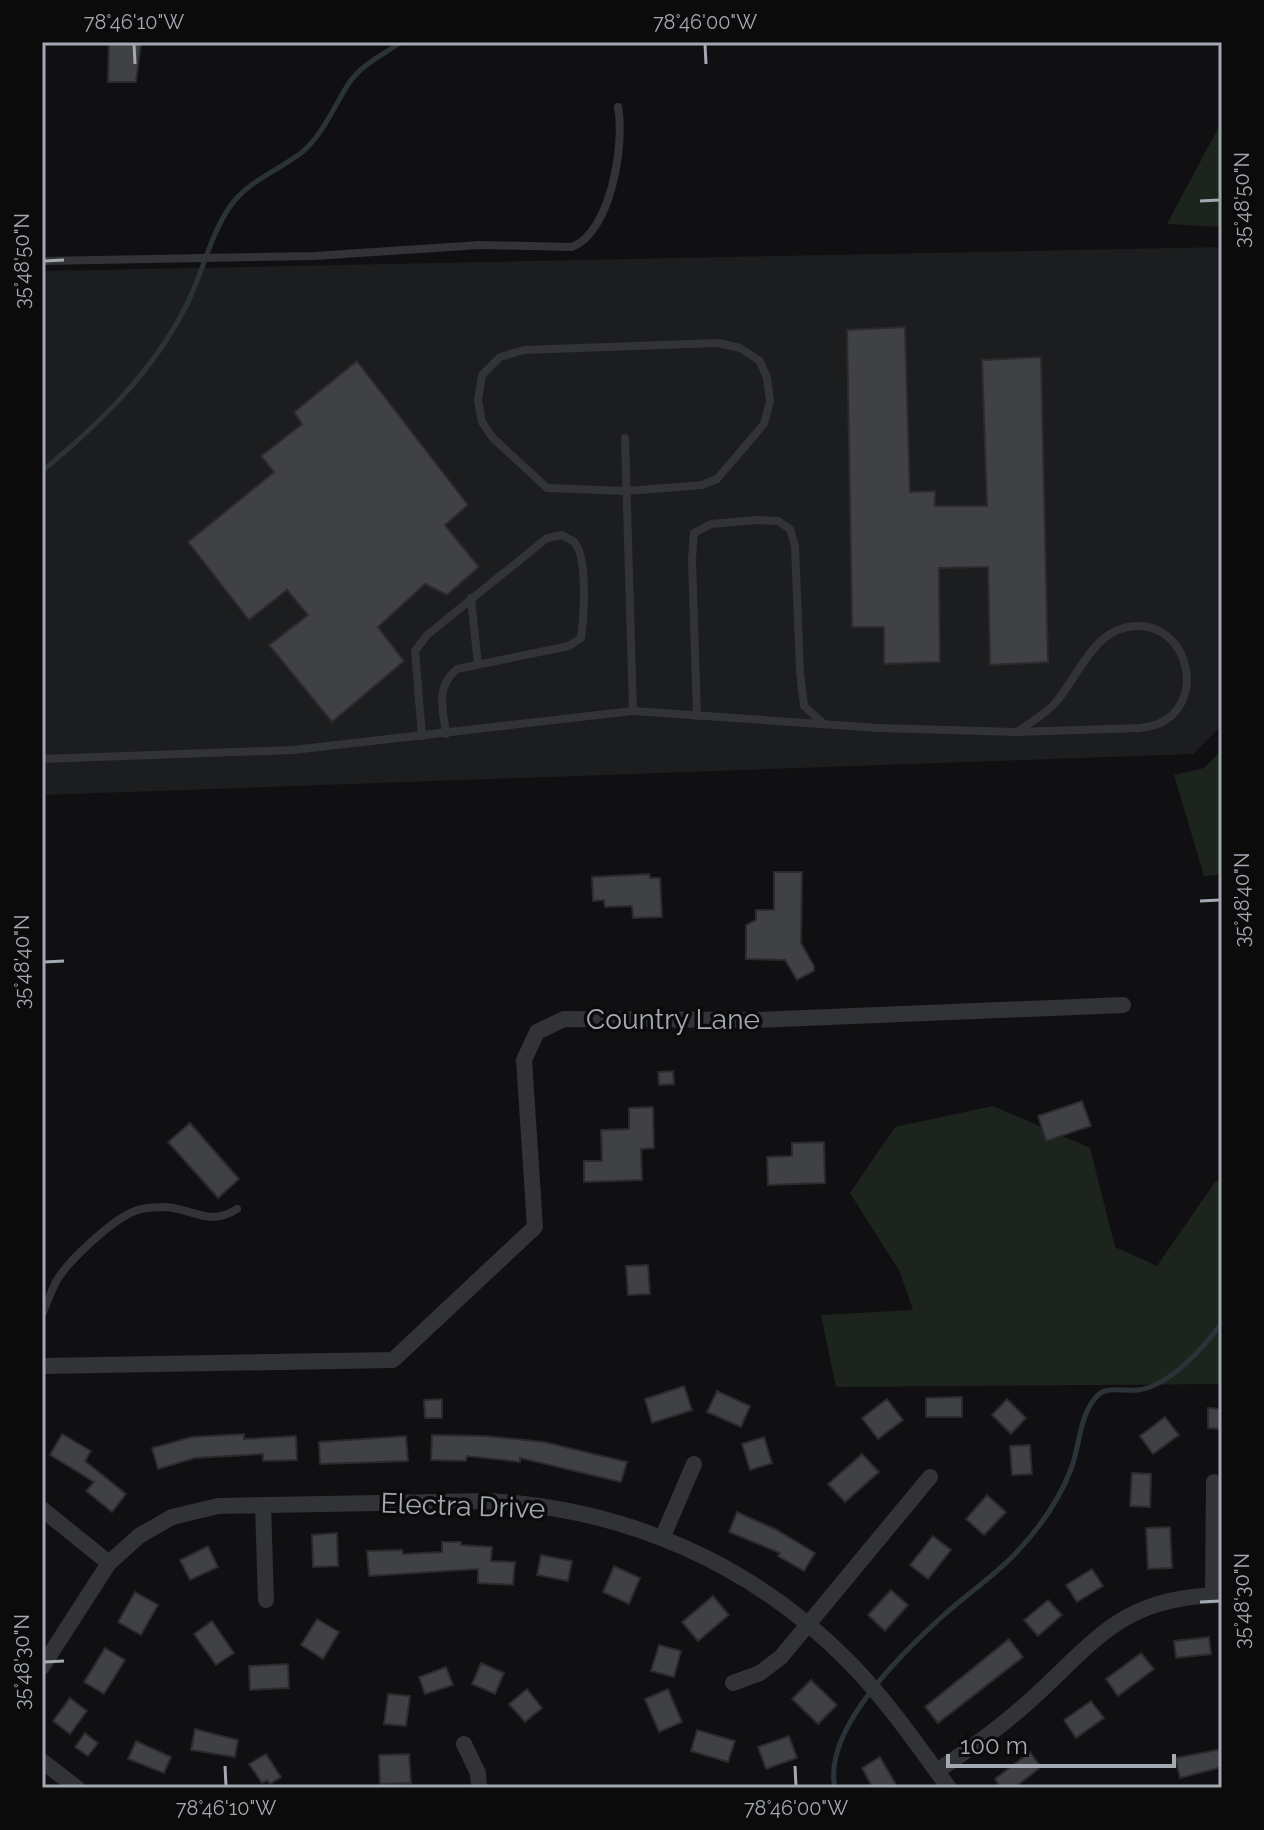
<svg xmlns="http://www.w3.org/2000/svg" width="1264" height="1830" font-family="Raleway,sans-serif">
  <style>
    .built { fill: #1c1d1e }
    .green { fill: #1d241e }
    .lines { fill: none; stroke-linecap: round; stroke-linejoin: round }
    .stream { stroke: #2b3339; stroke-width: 5 }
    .building { fill: #3f4144; stroke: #2b2b2d; stroke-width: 2 }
    .service { stroke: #323336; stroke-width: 8 }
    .minor { stroke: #323336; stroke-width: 16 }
    .ticks { fill: none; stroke: #a3a8b1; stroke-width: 3 }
    .labels { text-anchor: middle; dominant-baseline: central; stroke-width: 7; stroke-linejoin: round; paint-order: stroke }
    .street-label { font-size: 28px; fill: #a3a8b1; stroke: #0b0b0c }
    .neatline { fill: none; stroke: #a3a8b1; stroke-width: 3 }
    .ticks-label { font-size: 20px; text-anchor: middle; fill: #a3a8b1 }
  </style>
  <rect width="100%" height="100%" fill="#101012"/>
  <path class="built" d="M1222,247V725L1193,754L42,795V271Z"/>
  <path class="green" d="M1222,121V227L1167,224Z
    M1222,750V874L1204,876L1174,775L1204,768Z
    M993,1106L1090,1148L1115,1247L1157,1266L1215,1182L1222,1178V1384L836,1387L821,1315L913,1310L900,1272L850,1193L895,1127Z"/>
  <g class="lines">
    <path class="stream" d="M42,471C98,425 152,373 185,308C202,276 209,238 229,208C247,181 276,172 301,153C323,135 334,106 349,83C362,64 383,55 401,42
      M835,1788C822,1729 904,1651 945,1614C967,1594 993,1577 1014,1555C1037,1531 1059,1501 1071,1469C1080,1446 1079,1415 1097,1396C1107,1385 1125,1392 1138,1390C1170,1386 1204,1347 1222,1323"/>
  </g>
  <path class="building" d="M109,42H141L136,82H108Z
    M905,327L910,492L935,491V506H987L982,360L1041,357L1048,662L990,665L988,567L939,568L940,662L884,664V627H852L847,330Z
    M357,361L468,505L445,525L479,567L447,595L425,584L378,627L404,661L332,722L269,645L308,615L287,590L249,620L188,542L274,472L261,456L302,424L294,412Z
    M774,872H802L801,943L814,966V971L797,980L785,960L746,959V925L756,920V910H774Z
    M649,874L650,878H660L662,917L633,918L632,906L605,907L604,900L593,901L592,877Z
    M673,1071L674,1084L659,1085L658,1072Z
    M1082,1101L1091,1126L1046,1141L1038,1116Z
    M653,1107L654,1148L641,1149L642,1180L584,1182V1161H602L601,1130L629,1129V1108Z
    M190,1123L239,1179L218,1198L168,1142Z
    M824,1142L825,1183L768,1185L767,1157L792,1156V1143Z
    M648,1265L650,1294L628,1295L626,1266Z
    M684,1386L692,1410L652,1423L645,1399Z
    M717,1391L750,1406L741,1427L707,1412Z
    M962,1397V1417H926V1398Z
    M442,1399V1418H425L424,1400Z
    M887,1399L903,1420L878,1439L862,1418Z
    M1007,1399L1026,1418L1011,1434L992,1415Z
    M1208,1408L1222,1409V1429L1208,1428Z
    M1165,1417L1179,1435L1153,1454L1140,1436Z
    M62,1434L91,1451L85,1461L126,1494L112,1512L86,1491L94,1482L50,1455Z
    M244,1434V1439L296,1436L297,1460L263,1461V1454L195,1458L158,1469L152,1448L192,1437Z
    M432,1435L485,1436L544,1442L627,1462L621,1482L520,1458V1462L467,1456L466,1461L431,1460Z
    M406,1436L408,1461L320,1464L319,1442Z
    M764,1437L772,1463L750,1470L742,1444Z
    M1030,1445L1032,1474L1012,1475L1010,1446Z
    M862,1454L879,1472L845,1502L828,1484Z
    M1132,1473L1151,1474L1150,1507L1130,1506Z
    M987,1495L1006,1512L984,1535L966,1519Z
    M737,1512L775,1529L815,1553L804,1571L778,1556L780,1553L729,1532Z
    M1170,1527L1172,1568L1148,1569L1146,1528Z
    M337,1533L338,1566L313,1567L312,1535Z
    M933,1536L951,1550L928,1579L910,1565Z
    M442,1542H461V1545L492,1547L491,1561L515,1562L513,1585L478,1583V1569L369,1576L367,1551L402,1550L403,1554L442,1552Z
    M208,1546L218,1567L190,1580L180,1560Z
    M541,1555L572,1561L568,1581L537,1575Z
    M614,1566L640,1578L629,1604L603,1592Z
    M1092,1569L1103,1586L1077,1602L1066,1585Z
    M891,1590L908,1605L885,1631L868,1615Z
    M135,1592L158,1605L141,1635L118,1622Z
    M713,1596L729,1615L698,1641L682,1622Z
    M1048,1600L1062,1615L1038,1636L1024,1620Z
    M317,1619L339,1632L323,1659L301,1645Z
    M212,1621L234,1653L216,1665L194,1634Z
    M1209,1637L1211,1654L1176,1658L1174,1641Z
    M1009,1639L1023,1657L938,1723L925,1707Z
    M659,1645L681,1651L674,1677L651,1671Z
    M105,1648L125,1660L104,1694L84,1682Z
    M1141,1653L1154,1669L1118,1696L1106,1679Z
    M481,1663L504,1673L495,1694L472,1684Z
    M288,1664L289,1688L250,1690L249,1666Z
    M446,1667L453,1685L425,1694L419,1677Z
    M811,1680L837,1705L818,1724L792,1699Z
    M527,1689L542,1708L525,1722L509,1704Z
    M668,1689L682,1722L659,1732L645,1699Z
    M388,1694L410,1696L406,1726L384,1724Z
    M70,1698L87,1711L70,1734L53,1721Z
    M1091,1701L1104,1718L1076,1738L1064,1720Z
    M195,1729L238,1740L235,1757L191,1750Z
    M697,1730L735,1741L728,1762L691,1751Z
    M85,1733L98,1743L88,1756L75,1747Z
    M789,1736L797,1758L766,1769L758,1747Z
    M136,1741L171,1757L164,1773L128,1759Z
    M1222,1749V1767L1180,1778L1175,1758Z
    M1030,1752L1041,1767L1014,1788H1001L995,1779Z
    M266,1754L281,1777L270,1784L267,1780L262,1783L249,1764Z
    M409,1754L411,1783L380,1784L379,1755Z
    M880,1757L898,1788H873L862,1768Z"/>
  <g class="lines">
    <path class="service" d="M42,261L314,256L480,245L572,247C611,232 625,144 618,107
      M718,343L740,348L760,361L767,378L770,401L764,424L717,479L702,485L627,491L547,488L493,438L482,422L478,400L482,375L500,357L524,350Z
      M625,438L633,711
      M471,598L478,665
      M697,716L692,559L694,533L711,524L758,520L778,521L790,529L795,546L800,672L804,706L824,724
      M422,736L415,651L427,635L547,538L562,535C566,538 570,539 574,542C588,556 584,618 581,638L569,646L457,669C435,687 443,708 446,734
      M42,759L293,750L633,711L879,728L1017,732L1140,728C1146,727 1153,726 1158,724C1206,704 1190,627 1139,626C1095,625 1080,674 1056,702C1046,714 1029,723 1017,732
      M42,1314C47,1303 51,1291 57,1280C69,1260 113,1219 135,1211C144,1207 156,1207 166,1207C194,1209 209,1227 237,1209"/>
    <path class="minor" d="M42,1366L393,1360L535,1227L524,1060L537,1032L564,1019L757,1020L1123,1005
      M263,1505L266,1600
      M42,1509L109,1563
      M663,1536L694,1464
      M1213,1595L1214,1482
      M42,1667L109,1563L139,1536L172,1517L218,1506L489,1501C627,1509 754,1564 851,1664C888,1702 918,1746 949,1788
      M733,1683L760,1673L781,1657L930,1477
      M464,1744L478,1773L479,1788
      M42,1761L77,1788
      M937,1771C967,1751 998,1729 1025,1705C1094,1644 1119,1596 1222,1595"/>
  </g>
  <path class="ticks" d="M134,44L135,64M705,44L706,64M1200,201L1220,200M44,261L64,260M1200,901L1220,900M44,962L64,961M1200,1602L1220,1601M44,1662L64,1661M225,1766L226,1786M795,1766L796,1786"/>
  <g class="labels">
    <g class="street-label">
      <text x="673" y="1019">Country Lane</text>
      <text transform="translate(463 1506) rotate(2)">Electra Drive</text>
    </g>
  </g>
  <rect width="1264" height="1830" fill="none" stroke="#0b0b0c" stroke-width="88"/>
  <path d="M948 1754v12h226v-12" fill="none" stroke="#a3a8b1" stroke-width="4"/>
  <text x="960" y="1754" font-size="24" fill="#a3a8b1" stroke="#0b0b0c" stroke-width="6" paint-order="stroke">100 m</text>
  <rect x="44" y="44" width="1176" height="1742" class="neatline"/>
  <g class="ticks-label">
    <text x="134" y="29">78°46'10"W</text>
    <text x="705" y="29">78°46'00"W</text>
    <text transform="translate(1242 200) rotate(-90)" y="7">35°48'50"N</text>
    <text transform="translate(22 261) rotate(-90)" y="7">35°48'50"N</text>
    <text transform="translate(1242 900) rotate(-90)" y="7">35°48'40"N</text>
    <text transform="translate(22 962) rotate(-90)" y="7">35°48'40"N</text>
    <text transform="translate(1242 1601) rotate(-90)" y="7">35°48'30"N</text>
    <text transform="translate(22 1662) rotate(-90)" y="7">35°48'30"N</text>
    <text x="226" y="1815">78°46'10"W</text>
    <text x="796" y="1815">78°46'00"W</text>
  </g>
</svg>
